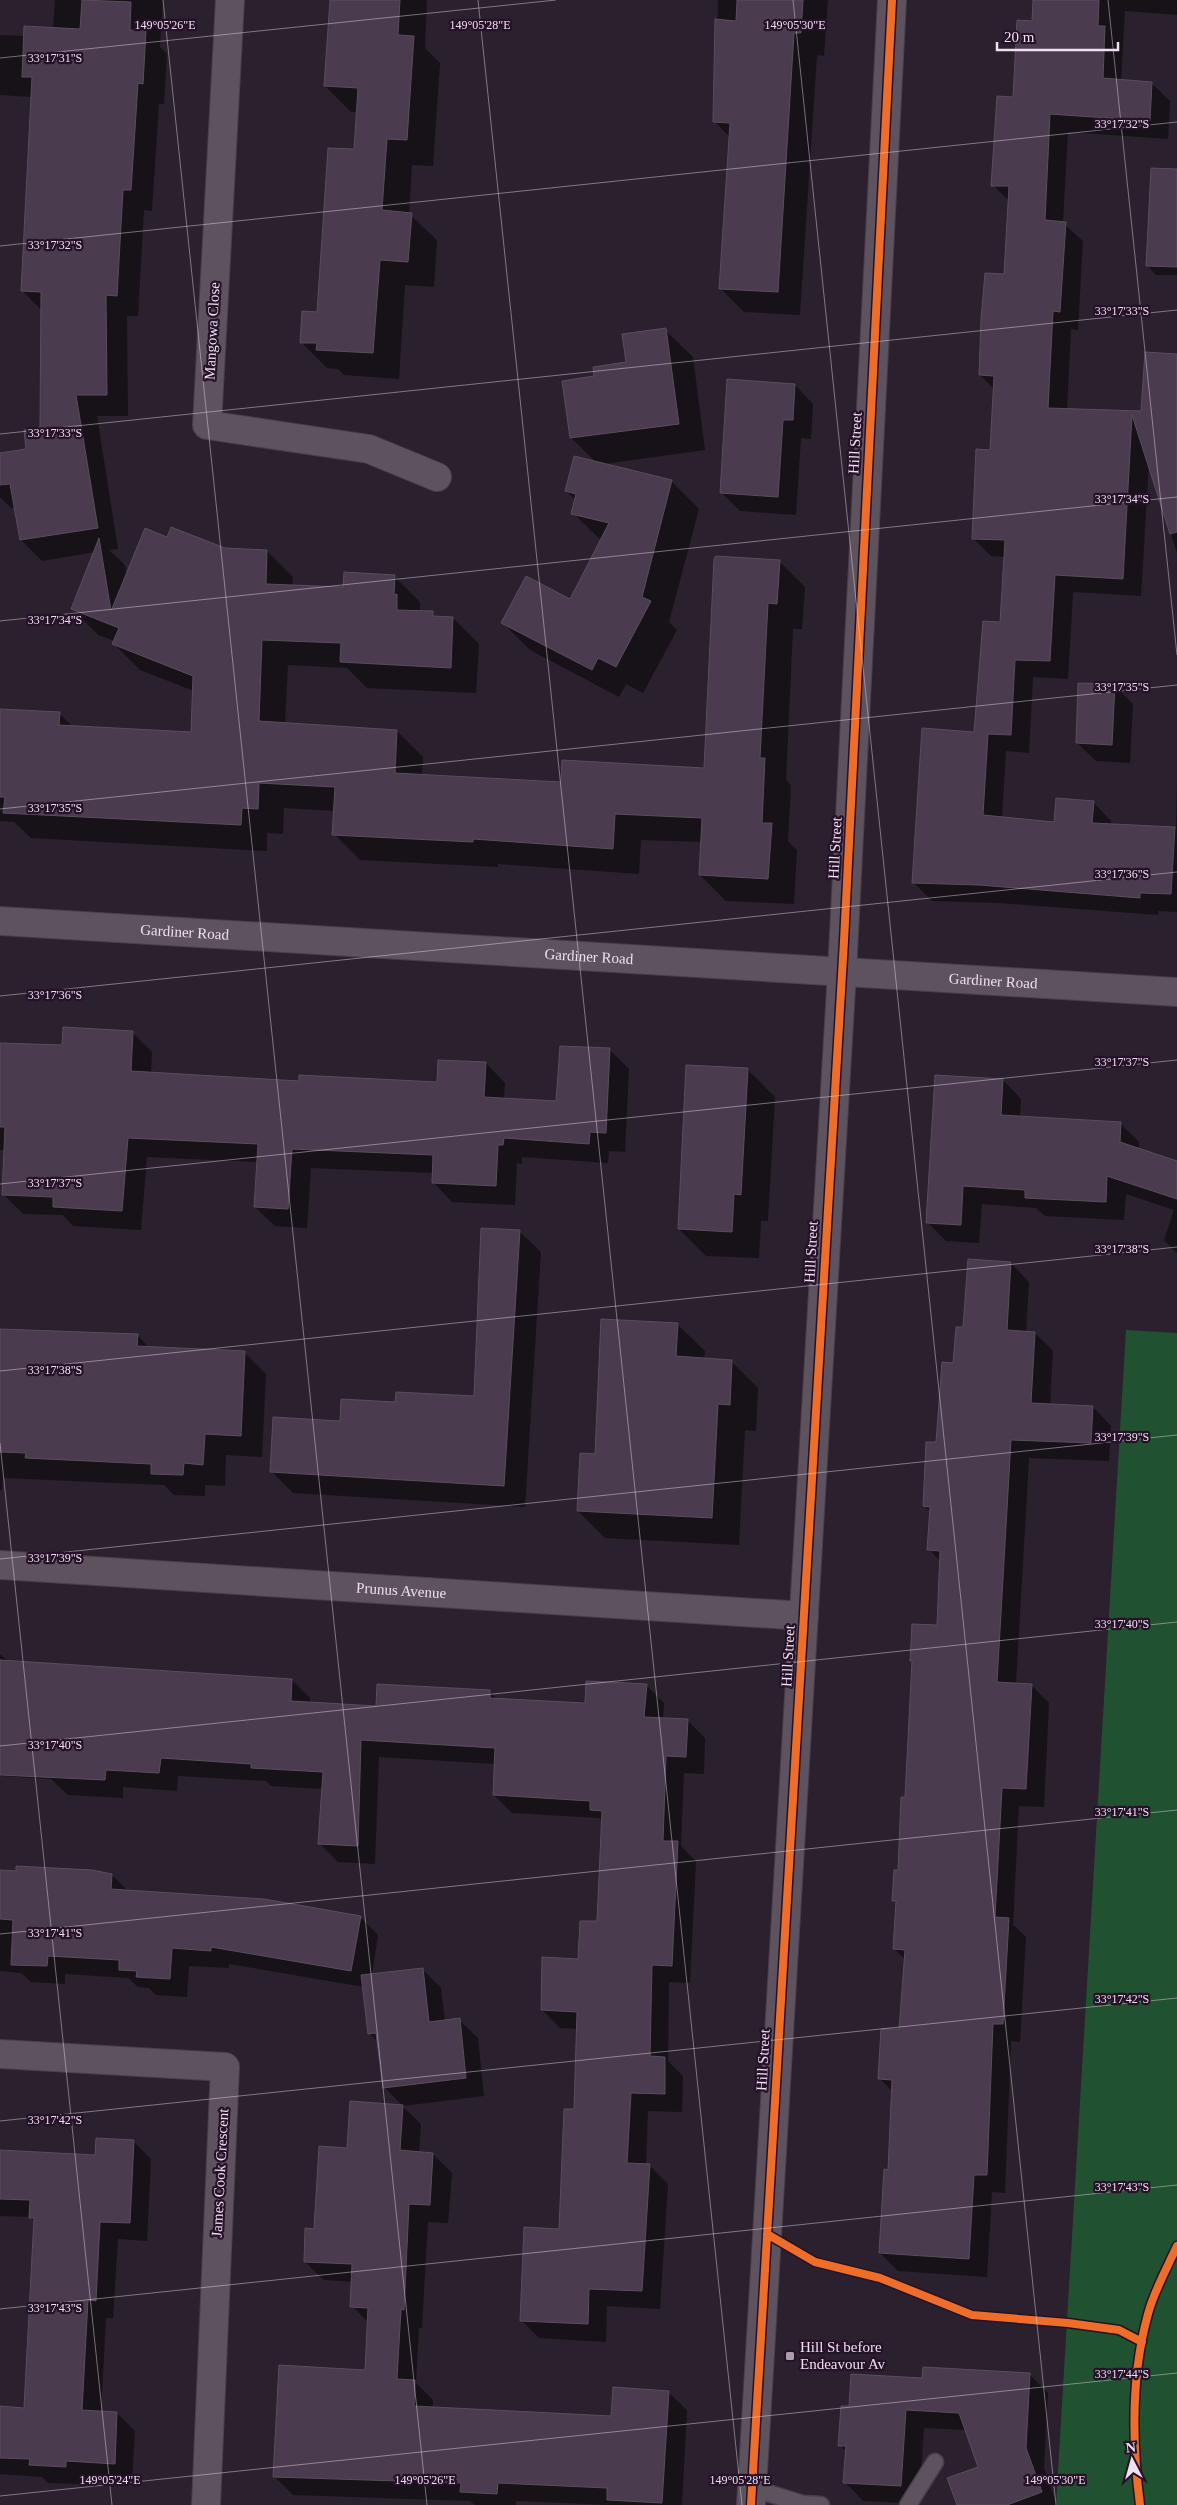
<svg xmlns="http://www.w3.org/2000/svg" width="1177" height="2505" font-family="Georgia,serif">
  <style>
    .green { fill: #205130 }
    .shadow { fill: #0007 }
    .building { fill: #4b3b4e; stroke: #584f5a }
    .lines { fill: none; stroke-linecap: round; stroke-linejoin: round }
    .lane-casing { stroke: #473e49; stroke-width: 19 }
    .street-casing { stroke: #473e49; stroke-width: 30 }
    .secondary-casing { stroke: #473e49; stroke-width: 30 }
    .lane { stroke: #5d525e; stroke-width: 16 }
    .street { stroke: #5d525e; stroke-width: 28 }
    .secondary { stroke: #5d525e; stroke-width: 28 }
    .cycleway-casing { stroke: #251228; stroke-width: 11 }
    .cycleway { stroke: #ee6e29; stroke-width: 8 }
    .ticks { fill: none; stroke: #eee0f0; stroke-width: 1; stroke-opacity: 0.45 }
    .poi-dot { fill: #aa9dac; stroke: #251228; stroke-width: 2 }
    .labels { text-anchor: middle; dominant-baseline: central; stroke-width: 4.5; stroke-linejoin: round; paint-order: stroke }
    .street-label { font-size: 15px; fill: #eee0f0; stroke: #251228 }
    .poi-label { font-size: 15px; fill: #eee0f0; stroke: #251228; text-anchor: start }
    .ticks-label { font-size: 12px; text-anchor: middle; fill: #eee0f0; stroke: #251228; stroke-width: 4.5; stroke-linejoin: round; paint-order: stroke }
  </style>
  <rect width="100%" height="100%" fill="#2b202d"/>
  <path class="green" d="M1126,1330L1177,1333V2505H1056Z"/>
  <path class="shadow" d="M55,0H163L160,47L167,54L164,104H159L152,211L144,210L138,316H127L128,416H97L118,549L109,550L125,565L127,576L168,538L225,550L267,551L293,577L292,586L344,588L394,576L420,602V612L432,613L437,618H453L479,644L476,693L367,688L347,668L288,665L285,724L397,731L423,757L422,775L562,783L705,769L779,561L805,587L802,629H793L786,780L791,785L788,841L797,850L794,904L726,901L700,875L702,842L641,840L639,874L498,864V867L360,860L334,834L335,811L284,808L283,834L267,833V851L31,838L14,822L0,821V710L59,713L73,727L192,733L194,691L140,670L114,644L115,641L98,635L73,609L95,552L42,561L21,540L15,507L11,508L0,497V454L28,450L42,428V311L22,290L32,97L0,95V35L25,36L53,29Z
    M330,0H427L425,48L440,63L433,166L412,165L409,214L437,240L434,287L405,285L399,379L344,375L338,369L327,368L301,342L318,313L355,151L358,112H351L325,86Z
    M718,0H828L824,56L817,55L800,315L744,312L721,289L730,137L715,122Z
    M1034,0H1177V15L1125,11L1121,81L1151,83L1170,101L1168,139L1068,132L1063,223L1083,241L1078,330L1071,329L1067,410L1142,412L1177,355V553L1149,463L1141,596L1073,592L1068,679L1033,677L1029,753L1006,751L1002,818L1055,823L1093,802L1111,821V825L1176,829L1177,782V912L1158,911V915L998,903L932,901L914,883L975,733L1001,623L1005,557L991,556L973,538L991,451L994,389L980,375L1005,275L1010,202L993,185L1033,22Z
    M1177,221V275H1156L1147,265Z
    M665,330L693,357L705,450L604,464L671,481L699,509L669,622L677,630L643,693L626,684L619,697L530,650L503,623L571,601L602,541L573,513L576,500L566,491L596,462L571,438L596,378L627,363Z
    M795,385L813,404L811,439L801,438L796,515L740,511L721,492Z
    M1114,685L1133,704L1130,763L1096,761L1077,743Z
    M132,1032L152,1052L151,1073L300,1082L438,1083L486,1063L505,1083L504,1099L558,1102L561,1047L610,1050L629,1069L625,1152L609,1151L608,1163L522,1157V1164L517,1163L515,1205L452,1202L433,1182L434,1173L311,1168L307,1228L275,1226L255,1207L258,1162L147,1157L141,1230L73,1226L63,1215L23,1214L3,1194L5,1150H0V1045L64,1047Z
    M748,1070L775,1097L768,1221H761L759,1258L706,1256L679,1229Z
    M1003,1080L1021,1099L1020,1117L1121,1124L1139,1142V1150L1177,1162V1253L1164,1240L1174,1210L1126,1194L1124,1220L1045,1216L1036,1208L982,1204L979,1243L946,1241L927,1222Z
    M519,1231L541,1252L525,1507L293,1493L271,1471L341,1422L397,1403L475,1398Z
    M1011,1263L1029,1282L1026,1333H1035L1053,1351L1050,1405L1093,1407L1111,1426L1109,1461L1029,1458L1016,1684L1031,1685L1049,1703L1044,1807L1019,1806L1013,1925L1026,1937L1020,2042L1011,2041L1005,2193L992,2192L987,2277L898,2271L880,2253L889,2171L893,2092L879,2078L900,2031L906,1960L894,1949L897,1904L894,1901L899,1872L906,1798L913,1663L911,1661L939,1626L941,1562L929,1549L931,1512L924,1506L964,1329Z
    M677,1324L705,1351L704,1359L731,1361L758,1388L756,1431L745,1430L739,1545L605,1538L578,1511L596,1455Z
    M137,1335L150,1348L244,1352L266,1374L262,1457L226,1455L225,1486L205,1485V1496L174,1495L164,1485L3,1478L2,1490H0V1374Z
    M0,1654L9,1662L292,1680L310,1698V1703L377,1707L490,1692L498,1700L586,1704L646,1685L664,1703L663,1719L687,1720L705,1738L704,1774L684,1773L681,1846L696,1861L690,1983L669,1982L668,2061L683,2076L682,2112L648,2111L646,2165L650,2166L668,2184L660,2309L607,2306L606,2342L539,2338L521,2320L560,2230L575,2110L577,2029L560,2028L542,2010L580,1960L598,1922L602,1821L599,1818L512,1813L494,1795L496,1764L379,1757L375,1864L338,1862L320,1844L323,1789L271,1786L266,1781L178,1776L177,1791L123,1787V1798L68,1795L51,1779L0,1776Z
    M17,1868L92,1871L112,1875L129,1892L264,1901L360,1917L378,1935L372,1975L422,1969L441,1988L445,2021L459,2020L478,2038L484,2096L402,2106L421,2124L419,2153L433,2154L452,2173L448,2223L428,2222L422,2328H419L416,2383L433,2400V2408L612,2417L614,2388L668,2392L687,2410L682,2505H609L516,2501V2505H475L470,2501L293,2495L274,2476L280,2366L366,2371L369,2323L352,2306L353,2282L324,2280L305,2262L306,2230H315L320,2147L348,2149L351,2102L403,2106L384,2087L378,2042L369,2033L364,1987L229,1964V1968L189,1966L187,1997L156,1995L149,1988L138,1987L128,1978L65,1974V1984L31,1982L21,1973L0,1971V1871L17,1872Z
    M133,2141L151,2159L147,2241L118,2239L113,2318H106L101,2412L117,2413L135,2431L132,2481L84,2479L83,2484L48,2483L42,2477L0,2474V2407L25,2409L35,2222L30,2217L0,2216V2152L96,2156Z
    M1029,2374L1048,2393L1044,2468L1057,2505H960L980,2467L967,2430L924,2428L919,2504L863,2501L845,2482L847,2452L840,2445L850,2407L923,2379Z"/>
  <path class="building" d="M82,0L131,2L130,30L146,31L143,84L138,83L131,190H123L117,296L106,295L107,395H76L98,528L20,540L10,484L0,485V453L26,449L24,430L40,427L41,292L21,291L32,77H22L24,26L80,29Z
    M330,0H400L398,35L414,36L407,140L387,139L382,210L412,213L408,262L380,260L373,353L316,350L317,343H300L302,311L317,312L328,148L354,149L358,88L324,86Z
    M737,0H803L801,33H794L778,292L719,289L730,123L713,122L715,19L736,21Z
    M1033,0H1099L1098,26H1105L1103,78L1152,82L1150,121L1050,114L1045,220L1066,222L1060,312L1053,311L1048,408L1141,411L1145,352L1177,354V532L1170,534L1132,415L1123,579L1055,575L1050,661L1015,660L1011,735L988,734L983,815L1054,822L1056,798L1094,801L1092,823L1175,827L1171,894L1140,893V898L979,885L912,883L922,728L974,732L983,621L1000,622L1005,540L972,539L976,449L990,450L994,376L979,375L981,319L985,273L1004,274L1009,186H991L997,96L1013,97L1017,20L1032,21Z
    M1151,168L1177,169V267L1146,266Z
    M666,328L679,424L570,438L562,381L594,376L593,367L626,362L622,334Z
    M727,379L795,384L793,420H783L778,497L720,493Z
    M574,456L672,480L642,597L651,601L616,667L598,658L592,670L501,623L526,576L570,599L609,523L571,514L576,494L565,491Z
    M171,527L225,548L267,550L266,584L343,587L344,572L395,575L394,595L397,594V610L433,611V616L453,617L451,668L340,662L341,643L262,640L259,721L397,730L395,773L561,782L562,760L704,768L714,559L716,556L780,560L777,604L768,603L760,758H765L762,823H772L768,879L699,875L702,818L615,814L613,849L473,839V842L332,835L335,787L259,783L258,809L242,808L241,825L3,813L5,797H0V709L60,712L59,725L191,732L193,676L112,644L119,628L71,609L99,538L111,611L145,528L167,537Z
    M1078,683L1115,684L1112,745L1076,743Z
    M63,1027L133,1031L131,1071L299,1081V1075L437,1082L438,1060L486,1062L484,1097L556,1101L560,1046L610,1048L606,1133L590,1132L589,1144L504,1138L503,1145H498L496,1186L432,1183L433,1155L292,1149L288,1209L254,1207L258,1144L128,1138L122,1211L53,1207V1197L2,1195L5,1127H0V1043L62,1045Z
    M686,1065L748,1068L741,1195L734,1194L732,1232L678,1229Z
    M935,1075L1003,1079L1001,1115L1121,1122L1120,1142L1177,1161V1199L1107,1176L1106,1202L1025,1198V1190L963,1186L961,1225L926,1223Z
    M481,1228L520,1230L504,1486L270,1472L273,1417L340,1421L341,1399L395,1402L396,1392L474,1396Z
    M968,1259L1011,1262L1007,1330L1035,1332L1031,1403L1093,1406L1091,1443L1011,1440L997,1682L1032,1684L1026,1789L1002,1788L995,1917L1009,1918L1003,2024H993L987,2175H974L969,2259L879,2253L884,2169L888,2170L892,2080L878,2079L881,2029H899L905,1950L893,1949L896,1901H892L894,1870H898L901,1797H905L912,1661H910L912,1624L937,1625L940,1551L927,1550L930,1507L923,1506L926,1442H936L942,1362L953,1363L956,1327H963Z
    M601,1319L678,1323L676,1356L732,1360L730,1405L718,1404L712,1518L577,1511L580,1453L595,1454Z
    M0,1329L138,1334L137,1346L245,1351L241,1436L205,1434L203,1465L184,1463L183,1475L151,1474V1464L25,1458L26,1453L0,1452Z
    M0,1660L292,1679L291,1701L376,1706L377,1684L490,1690V1698L585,1703L586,1681L647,1684L644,1717L688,1719L686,1757L666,1756L663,1841H678L672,1966L652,1965L650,2056L665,2057V2094L631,2093L627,2163L650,2164L642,2291L589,2289L588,2324L520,2321L524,2227L559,2229L564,2109H574L577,2012L541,2010L542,1957L578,1959L580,1921H597L602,1811L590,1810V1801L493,1795L495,1748L361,1740L358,1846L318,1844L323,1772L251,1768V1764L161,1758L159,1773L106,1770L105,1780L0,1775Z
    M16,1866L92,1870L112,1874L111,1889L264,1899L361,1916L351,1971L211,1947V1951L172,1948L170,1979L136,1977L137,1971L119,1970V1960L48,1956L47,1966L11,1965L13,1920L0,1919V1870L16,1871Z
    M423,1968L429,2022L460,2018L466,2078L383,2088L376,2033L368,2034L361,1975Z
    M350,2101L403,2105L400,2150L433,2153L430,2205L409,2204L404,2310L401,2309L397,2379L415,2380L414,2406L611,2416L613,2387L669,2391L662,2503L607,2500V2488L498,2483L497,2494L460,2492L461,2483L273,2477L279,2365L365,2370L368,2308L350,2307L352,2264L304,2262L305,2228L314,2229L319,2146L347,2148Z
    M96,2138L134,2140L130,2223L100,2222L96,2301L88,2300L82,2410L117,2412L115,2464L66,2461V2467L29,2465L30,2459L0,2458V2406L24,2408L34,2218H29L30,2200L0,2199V2150L95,2155Z
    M923,2367L1030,2373L1026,2448L1042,2492L1007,2505H957L947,2478L978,2467L959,2413L906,2410L901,2486L843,2483L846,2446H838L841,2406H849L851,2374L922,2378Z"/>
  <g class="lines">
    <defs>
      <path id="lane" d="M752,2488L803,2504L821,2505
        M908,2505L935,2462"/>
      <g id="street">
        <path d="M230,0L207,425L369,449L437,477"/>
        <path id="s1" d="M0,1565L804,1616"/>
        <path d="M0,2054L225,2067L206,2505"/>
        <path d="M751,2505L842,972"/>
      </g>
      <g id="secondary">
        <path id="s2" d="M0,921L1177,992"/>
        <path d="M842,972L892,0"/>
      </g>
    </defs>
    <use href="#lane" class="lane-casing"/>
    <use href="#street" class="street-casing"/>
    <use href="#secondary" class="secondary-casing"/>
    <use href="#lane" class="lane"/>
    <use href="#street" class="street"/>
    <use href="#secondary" class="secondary"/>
    <defs>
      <path id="cycleway" d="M767,2234L815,2262L880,2278L972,2315L1068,2323L1119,2330L1142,2342
        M751,2505L844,941L892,0
        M1140,2505C1132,2443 1131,2375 1148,2314C1154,2291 1167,2268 1177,2246"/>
    </defs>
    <use href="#cycleway" class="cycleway-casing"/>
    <use href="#cycleway" class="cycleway"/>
  </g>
  <path class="ticks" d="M163,0L427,2505M478,0L742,2505M793,0L1056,2505M1108,0L1177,655M0,58L556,0M0,246L1177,122M0,434L1177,310M0,621L1177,497M0,809L1177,685M0,996L1177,872M0,1184L1177,1060M0,1371L1177,1247M0,1443L112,2505M0,1559L1177,1435M0,1746L1177,1622M0,1934L1177,1810M0,2121L1177,1998M0,2309L1177,2185M0,2496L1177,2373"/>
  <rect class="poi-dot" x="785" y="2351" width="10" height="10" rx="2.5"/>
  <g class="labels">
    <g class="street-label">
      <text transform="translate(212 331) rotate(-87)">Mangowa Close</text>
      <text transform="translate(855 443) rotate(-87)">Hill Street</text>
      <text transform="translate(835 848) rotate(-87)">Hill Street</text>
      <text stroke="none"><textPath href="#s2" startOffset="185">Gardiner Road</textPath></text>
      <text stroke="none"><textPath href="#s2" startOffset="590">Gardiner Road</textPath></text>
      <text stroke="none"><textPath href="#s2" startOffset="995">Gardiner Road</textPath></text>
      <text transform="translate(811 1252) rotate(-87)">Hill Street</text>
      <text stroke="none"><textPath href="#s1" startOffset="402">Prunus Avenue</textPath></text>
      <text transform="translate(788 1656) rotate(-87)">Hill Street</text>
      <text transform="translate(763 2060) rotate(-87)">Hill Street</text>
      <text transform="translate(220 2173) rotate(-87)">James Cook Crescent</text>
    </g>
    <g class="poi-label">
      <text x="800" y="2347">Hill St before<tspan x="800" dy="17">Endeavour Av</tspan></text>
    </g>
  </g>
  <g class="ticks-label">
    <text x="165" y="29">149°05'26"E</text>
    <text x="480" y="29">149°05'28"E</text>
    <text x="795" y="29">149°05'30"E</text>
    <text x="55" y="62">33°17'31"S</text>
    <text x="1122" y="128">33°17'32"S</text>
    <text x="55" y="249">33°17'32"S</text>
    <text x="1122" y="315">33°17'33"S</text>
    <text x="55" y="437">33°17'33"S</text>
    <text x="1122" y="503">33°17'34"S</text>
    <text x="55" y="624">33°17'34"S</text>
    <text x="1122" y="691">33°17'35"S</text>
    <text x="55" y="812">33°17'35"S</text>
    <text x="1122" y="878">33°17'36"S</text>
    <text x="55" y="999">33°17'36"S</text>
    <text x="1122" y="1066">33°17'37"S</text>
    <text x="55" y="1187">33°17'37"S</text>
    <text x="1122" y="1253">33°17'38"S</text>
    <text x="55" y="1374">33°17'38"S</text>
    <text x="1122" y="1441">33°17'39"S</text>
    <text x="55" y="1562">33°17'39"S</text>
    <text x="1122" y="1628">33°17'40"S</text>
    <text x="55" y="1749">33°17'40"S</text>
    <text x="1122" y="1816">33°17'41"S</text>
    <text x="55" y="1937">33°17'41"S</text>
    <text x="1122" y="2003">33°17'42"S</text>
    <text x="55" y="2124">33°17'42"S</text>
    <text x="1122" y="2191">33°17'43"S</text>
    <text x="55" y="2312">33°17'43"S</text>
    <text x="1122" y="2378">33°17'44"S</text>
    <text x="110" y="2484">149°05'24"E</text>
    <text x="425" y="2484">149°05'26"E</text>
    <text x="740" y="2484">149°05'28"E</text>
    <text x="1055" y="2484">149°05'30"E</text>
  </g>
  <g transform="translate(1132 2460) rotate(354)" stroke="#251228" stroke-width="4" paint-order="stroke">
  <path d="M0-4L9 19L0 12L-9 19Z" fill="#eee0f0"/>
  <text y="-8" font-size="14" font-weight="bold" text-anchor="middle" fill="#eee0f0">N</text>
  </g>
  <path d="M997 42v8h121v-8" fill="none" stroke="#eee0f0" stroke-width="2.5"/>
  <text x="1004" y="42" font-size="15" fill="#eee0f0" stroke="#251228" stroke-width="4" paint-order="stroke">20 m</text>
</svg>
